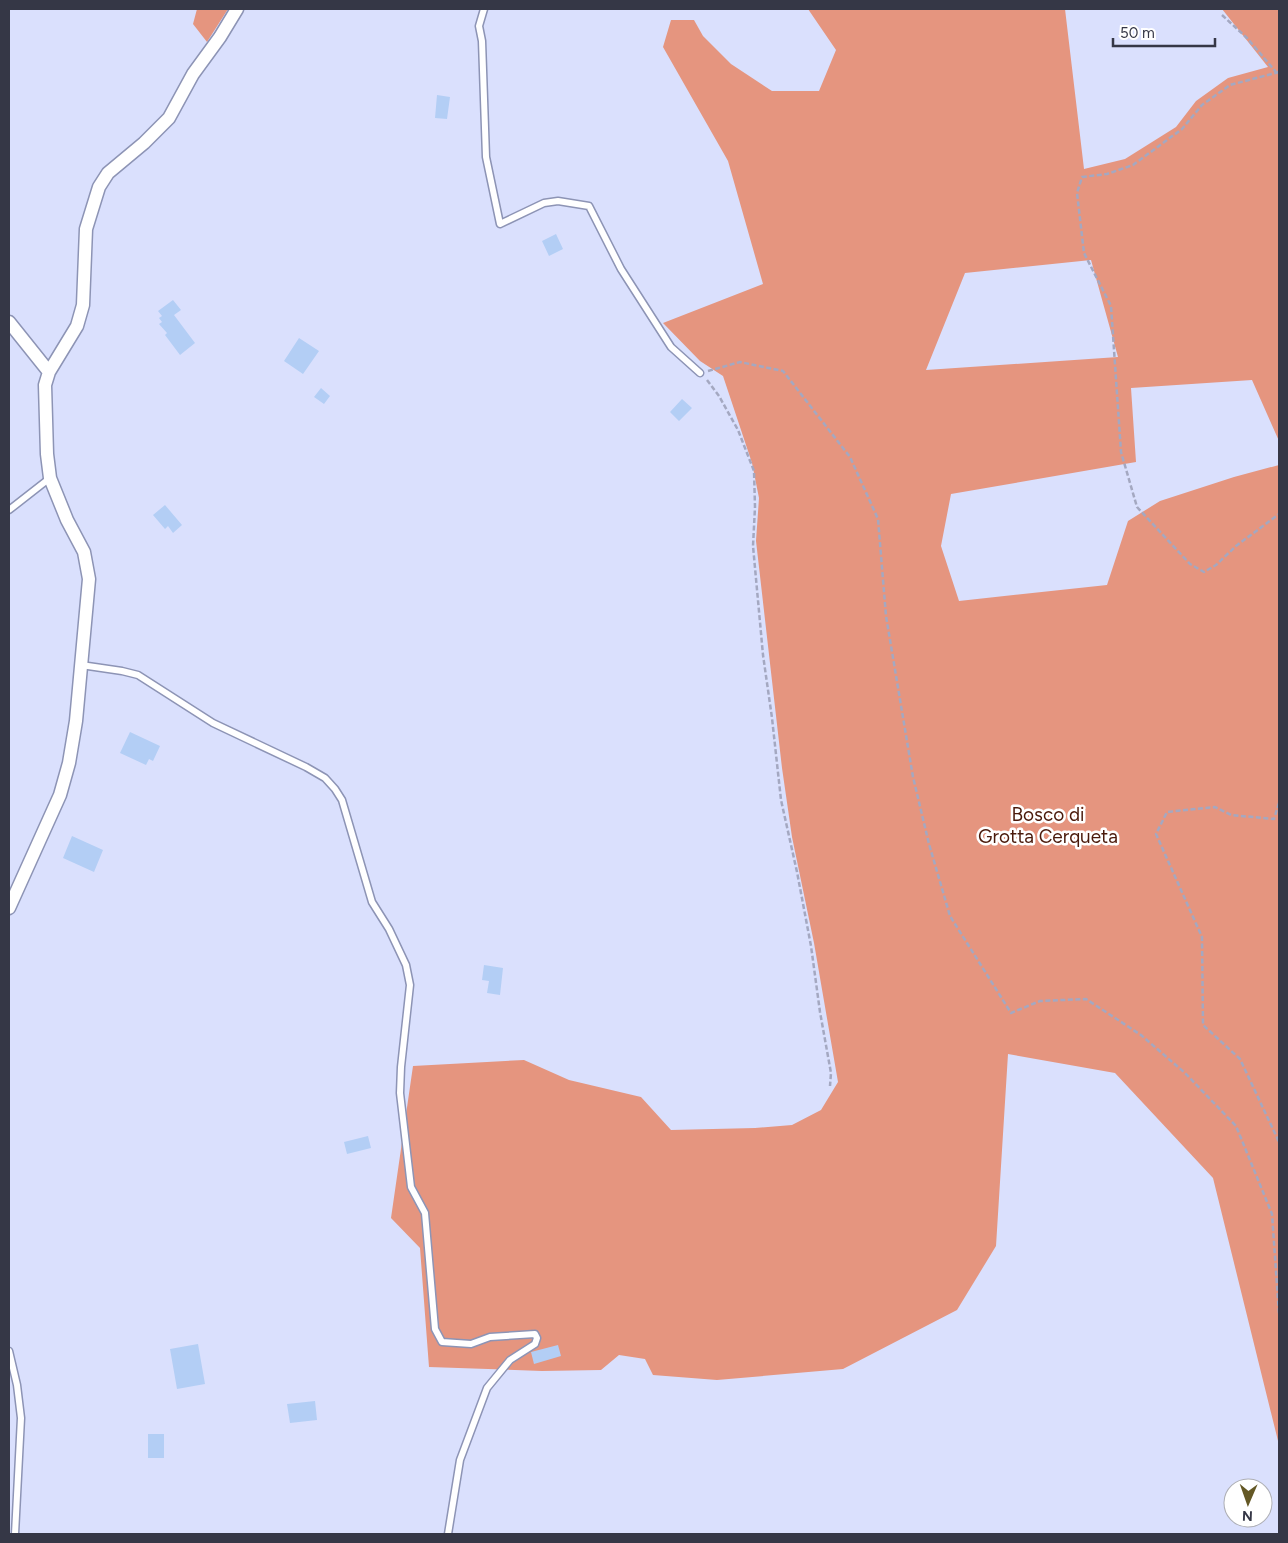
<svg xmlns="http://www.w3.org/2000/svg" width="1288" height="1543" font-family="Figtree,sans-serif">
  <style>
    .forest { fill: #e5957f; fill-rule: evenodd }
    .building { fill: #b3cef5 }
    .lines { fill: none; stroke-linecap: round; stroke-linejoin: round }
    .service-casing { stroke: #8d94b5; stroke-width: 9 }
    .minor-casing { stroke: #8d94b5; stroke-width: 15 }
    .path { stroke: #a4a8c1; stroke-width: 2.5; stroke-dasharray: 5 2.5; stroke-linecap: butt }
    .service { stroke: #fff; stroke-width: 6 }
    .minor { stroke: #fff; stroke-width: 12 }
    .labels { text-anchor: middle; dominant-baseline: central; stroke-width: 5; stroke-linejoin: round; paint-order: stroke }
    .park-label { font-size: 19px; fill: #4b1a0b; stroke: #fff }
  </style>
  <rect width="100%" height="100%" fill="#dae0fd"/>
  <path class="forest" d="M197,9H228L207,42L193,24Z
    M808,9H1065L1084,169L1125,159L1176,127L1196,101L1228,78L1268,67L1222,9H1279V441L1252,380L1131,388L1136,462L951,494L941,546L959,601L1107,585L1128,521L1160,501L1234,477L1279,465V1445L1213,1178L1115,1073L1008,1054L996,1246L957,1310L843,1369L717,1380L653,1375L645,1359L619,1355L601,1370L542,1371L429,1367L420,1248L391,1218L413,1066L524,1060L569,1080L641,1097L671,1130L755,1128L792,1125L821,1110L838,1082L814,943L792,837L782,768L756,541L759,498L752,463L723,376L700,361L663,323L763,284L728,161L663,47L671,20H694L703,36L731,64L772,91H819L836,50ZM1091,260L1118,357L926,370L965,273Z"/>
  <path class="building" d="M437,95L450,97L447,119L435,118Z
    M556,234L563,249L549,256L542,241Z
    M173,300L181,310L174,315L195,343L180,355L165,335L167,333L159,324L162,322L159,318L162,316L158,311Z
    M299,338L319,351L303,374L284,361Z
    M321,388L330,396L324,404L314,397Z
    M682,399L692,408L679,421L670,412Z
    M165,505L182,525L173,533L168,526L165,529L153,515Z
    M130,732L160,746L153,761L149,759L146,765L120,753Z
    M72,836L103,850L94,872L63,858Z
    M484,965L503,968L500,995L487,993L489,981L482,980Z
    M368,1136L371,1148L347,1154L344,1142Z
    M198,1344L205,1384L177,1389L170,1349Z
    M558,1345L561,1356L534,1364L531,1352Z
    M315,1401L317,1420L290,1423L287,1404Z
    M148,1434H164V1458H148Z"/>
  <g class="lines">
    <defs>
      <path id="service" d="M484,9L479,26L482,41L486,157L500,224L544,203L558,201L589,206L621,269L671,347L700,373
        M9,510L50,478
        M81,665L122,671L138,675L213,723L306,767L325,778L335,789L342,800L372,902L389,929L406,965L410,985L401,1067L400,1093L411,1187L425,1213L435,1329L442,1342L471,1344L490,1337L535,1334L537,1338L535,1344L510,1360L487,1388L460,1460L448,1534
        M9,1351L17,1385L21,1418L15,1534"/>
      <path id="minor" d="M9,322L49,372
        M9,908L60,795L69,763L76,721L89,579L84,552L67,520L50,478L47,454L45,385L49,372L77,326L83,305L86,229L99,187L108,173L144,143L169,118L193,74L220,37L237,9"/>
    </defs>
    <use href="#service" class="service-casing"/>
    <use href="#minor" class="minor-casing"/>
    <path class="path" d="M1222,15L1247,38L1276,72
      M1279,72L1230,85L1202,105L1182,129L1133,165L1107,174L1082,177L1077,193L1084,253L1111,306L1121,452L1137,507L1190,564L1204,572L1216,565L1236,546L1279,514
      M708,371L740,362L783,371L850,457L878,519L886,616L913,777L929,844L950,916L1011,1013L1040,1001L1086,999L1141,1035L1185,1073L1236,1126L1272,1214L1279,1314
      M707,380L719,396L738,430L754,471L755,507L753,546L763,655L772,718L781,800L797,872L811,946L820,1012L831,1073L830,1086
      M1279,803L1274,819L1231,815L1215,807L1167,812L1156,834L1202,937L1203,1025L1240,1059L1279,1142"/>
    <use href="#service" class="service"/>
    <use href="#minor" class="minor"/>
  </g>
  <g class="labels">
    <g class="park-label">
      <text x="1048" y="814">Bosco di<tspan x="1048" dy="22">Grotta Cerqueta</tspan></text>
    </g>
  </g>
  <rect width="1288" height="1543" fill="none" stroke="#353746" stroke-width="20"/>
  <g transform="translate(1248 1503) rotate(182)"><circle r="24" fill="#ffffff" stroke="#aeafb5"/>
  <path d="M0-4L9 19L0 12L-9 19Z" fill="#645825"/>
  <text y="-8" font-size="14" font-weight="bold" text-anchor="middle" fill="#353746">N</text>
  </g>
  <path d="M1113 38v8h102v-8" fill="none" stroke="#353746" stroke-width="2.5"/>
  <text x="1120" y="38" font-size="15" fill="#353746" stroke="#ffffff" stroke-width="4" paint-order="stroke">50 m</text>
</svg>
